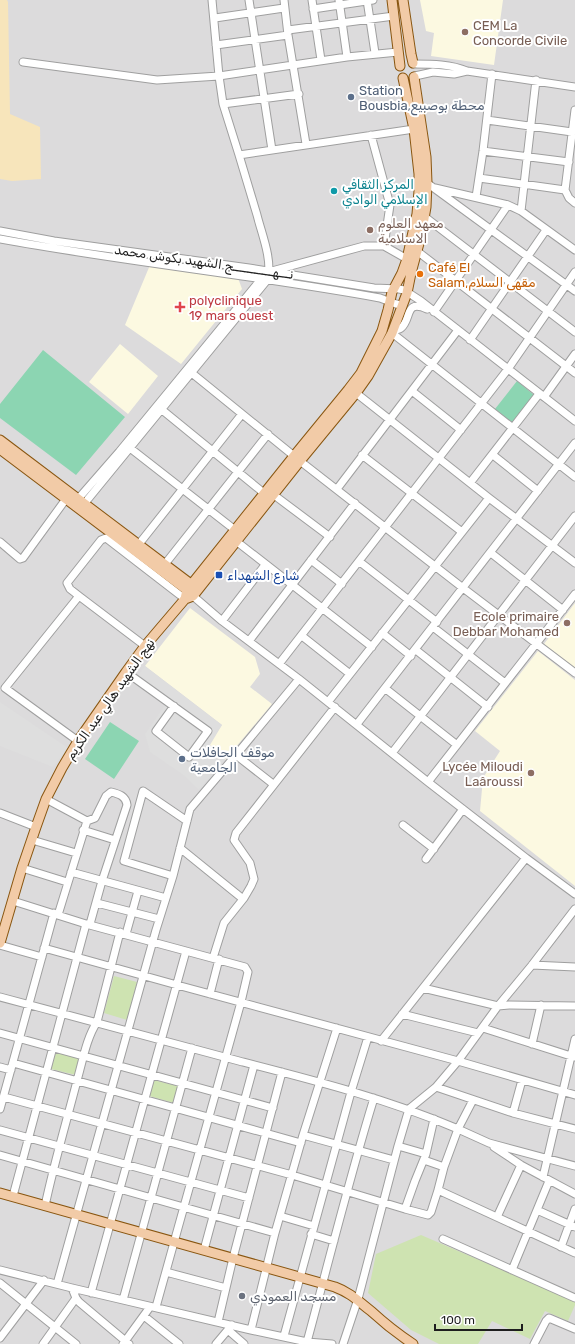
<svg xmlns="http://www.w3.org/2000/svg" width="575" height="1344" font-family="Rubik,Cairo,sans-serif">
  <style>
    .residential { fill: #dcdbdc }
    .education { fill: #fcf9e1 }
    .grass { fill: #cee3b1 }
    .sand { fill: #f7e5bb }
    .pitch { fill: #8cd5b2 }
    .parking { fill: #dedede }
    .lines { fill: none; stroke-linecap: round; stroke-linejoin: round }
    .minor-casing { stroke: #9f9f9f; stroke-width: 9 }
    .major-casing { stroke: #895610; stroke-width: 11 }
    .minor { stroke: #fff; stroke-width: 7 }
    .major { stroke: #f2cba7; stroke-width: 9 }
    .education-dot { fill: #8d6e63; stroke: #fff; stroke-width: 1.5 }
    .service-dot { fill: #5c6f8a; stroke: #fff; stroke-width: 1.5 }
    .culture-dot { fill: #0f9aa8; stroke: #fff; stroke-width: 1.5 }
    .food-dot { fill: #e8710a; stroke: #fff; stroke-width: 1.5 }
    .health-dot { fill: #e0444e; stroke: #fff; stroke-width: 1.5 }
    .transit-dot { fill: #1a4fb4; stroke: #fff; stroke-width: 1.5 }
    .worship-dot { fill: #6b7280; stroke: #fff; stroke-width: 1.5 }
    .labels { text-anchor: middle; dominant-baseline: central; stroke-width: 4; stroke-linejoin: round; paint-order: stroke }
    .education-label { font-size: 13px; fill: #785e54; stroke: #fff; text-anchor: start }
    .service-label { font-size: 13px; fill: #4e5e75; stroke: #fff; text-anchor: start }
    .culture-label { font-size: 13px; fill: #0d838f; stroke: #fff; text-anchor: start }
    .street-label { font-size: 13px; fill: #1e1e1e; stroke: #fff }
    .food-label { font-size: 13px; fill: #c56008; stroke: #fff; text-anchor: start }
    .health-label { font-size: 13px; fill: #be3a42; stroke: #fff; text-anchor: start }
    .transit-label { font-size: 13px; fill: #164399; stroke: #fff; text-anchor: start }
    .worship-label { font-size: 13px; fill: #5b616d; stroke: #fff; text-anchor: start }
  </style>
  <rect width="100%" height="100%" fill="#eeebe6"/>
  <path class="residential" d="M0,0H575V1344H0Z"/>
  <path class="education" d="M420,0H503L494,65L431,56L434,33L426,31Z
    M150,265L238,278L242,289L181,364L125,325Z
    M120,344L158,376L128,414L89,382Z
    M575,603V668L544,644Z
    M190,608L255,657L260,674L250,687L272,704L225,760L207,745L222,725L145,666Z
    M538,651L575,680V886L480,811L483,778L500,751L475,731Z"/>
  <path class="grass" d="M114,976L137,982L127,1020L104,1013Z
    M56,1052L80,1059L76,1075L51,1069Z
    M153,1080L178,1086L174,1103L149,1096Z
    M421,1235L575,1301V1305L568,1321L545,1311L530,1339L492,1321L478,1344H439L411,1330L368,1293L376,1254Z"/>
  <path class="sand" d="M0,0H7L8,2L10,114L40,127L41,179L12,181L0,179Z"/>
  <path class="pitch" d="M43,350L125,417L76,475L0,418V404Z
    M517,381L534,395L512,423L495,409Z
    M110,722L139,741L114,779L85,759Z"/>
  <path class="parking" d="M145,666L222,725L210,745L226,758L199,790L182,774L150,752L145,734L165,705L133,682Z
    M0,702L68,748L53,767L0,746Z"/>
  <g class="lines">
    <defs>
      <path id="minor" d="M212,0L219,76L223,104L239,155L414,129
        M249,0L272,150
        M284,0L288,35L306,144
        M312,0L321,60
        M339,0L347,57
        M367,0L375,53
        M313,9L373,0
        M215,18L284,8
        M288,30L394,16
        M216,45L288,35
        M23,62L157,80L219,76L347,57L398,52
        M414,64C432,64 451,64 467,71L575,87
        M415,76L433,72L454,74L467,71
        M223,104L299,94
        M575,110L565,190L569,198L575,203
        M487,120L572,132
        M371,135L390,205L384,246
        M483,151L569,162
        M479,178L565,190
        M427,183L575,291
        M435,188L508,205L521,211L575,250
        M476,197L483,151L492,74
        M521,211L536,80
        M425,217L575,332
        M0,231L54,241L249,268L374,288L399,289L404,290L421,301L575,421
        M0,239C126,262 254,275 380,298L396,304L402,305
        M417,251L575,373
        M272,271L364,246H384L407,259
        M434,312L508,205
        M392,331C395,330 399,330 401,328C412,319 404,299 427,309
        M392,333L575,477
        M470,340L546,230
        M188,370L294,456
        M412,391L461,430
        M356,393L489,498L575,563
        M544,397L575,354
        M161,409L265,494
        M130,448L235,530
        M362,455L462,532
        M493,455L538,491
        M300,461L463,588L575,673
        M470,483L539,394
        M337,489L458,330
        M274,495L330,537
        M78,499L119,452L262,278L263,274
        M84,504L268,279C272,258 262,235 257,215C251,195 245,175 239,155
        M236,541L372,647
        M0,542L20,559L23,558L66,499
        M139,544L242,414
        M491,553L563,610
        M311,560L342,584
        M360,562L437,622
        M165,564L268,434
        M79,596L70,589L67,583L101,540L106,538L185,599
        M193,596L222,621L299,679L428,782L526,858L575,894
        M222,621L265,565
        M433,627L505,683
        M382,633L411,656
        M302,636L350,674
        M249,641L355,503
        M416,650L488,707
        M279,664L508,369L575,272
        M126,672L208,731L189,757L156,731L174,706
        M386,689L457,745
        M328,702L489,498
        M357,724L575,443
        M78,741L5,688L79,596L145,646
        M392,753L575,516
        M236,755L273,784
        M428,782L575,594
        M46,799L87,821L95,818L106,796L111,792C119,794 126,796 127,805L102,881L90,924
        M0,813L36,827
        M403,825L434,849
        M83,830L115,840
        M32,840L76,853
        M180,848L243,899
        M426,859L463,809
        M22,868L67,882
        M71,872L166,898
        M173,876L124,861L143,791L187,821
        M13,901L86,924L245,967L248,972L241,1002L156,1307
        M97,903L159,919
        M58,915L87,821
        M126,934L138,891
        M0,945L42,957
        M44,948L177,985L458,1061L575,1095
        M213,958L224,923L244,898L251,886L254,879L250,863L234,840L236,833L335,707
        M532,965L575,967
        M423,988L498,1006L509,1005L575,1006
        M210,994L219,959
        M0,997C80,1018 160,1040 239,1061C313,1080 388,1099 458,1129L444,1167L438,1190L575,1253
        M402,1014L478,1033
        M483,1028L574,1057
        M0,1033L273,1108
        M381,1041L526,858
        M532,1044L541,1005
        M13,1063L301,1143
        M0,1067L11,1070
        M436,1087L513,1113L575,1129
        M4,1097L292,1175L405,1209L428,1215L431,1212L438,1190
        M473,1100L458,1129L489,1143L575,1166
        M0,1109L54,913
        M513,1113L522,1080
        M0,1130L249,1198
        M303,1135L394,1160
        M398,1146L426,1154
        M494,1147L521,1165L575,1194
        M0,1155L275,1233
        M424,1160L444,1167
        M543,1177L575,1039
        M13,1196L86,924
        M45,1206C54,1163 67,1120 78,1077C83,1059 87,1037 97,1022L120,932
        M405,1209L415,1181L426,1154L434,1119
        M537,1210L575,1227
        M280,1216L314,1226
        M497,1217L521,1165
        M311,1234L334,1241
        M443,1239L575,1298
        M561,1247L575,1209
        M204,1250L254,1065
        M0,1270L72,1288L251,1330L307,1342L332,1344
        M512,1270L549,1181
        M166,1272L226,1288
        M0,1283L76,1344
        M57,1284L156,930L173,876L190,809L236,755L299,679
        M72,1288L76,1298L79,1302L129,1344
        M91,1293L186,951
        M123,1300L192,1048
        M144,1316L179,1344
        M218,1322L233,1258L282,1072
        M228,1330L244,1344
        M251,1330L275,1233L303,1135L337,1028
        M284,1336L351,1092L368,1037
        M0,1338L44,1280
        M43,1344L76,1298
        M123,1344L150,1307
        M216,1344L232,1325
        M305,1344L307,1342C329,1261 349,1179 374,1098
        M343,1344L358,1299L398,1146L409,1109L436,1087L458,1061L498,1006L532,965L575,909
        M534,1344L546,1321L549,1318L575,1329"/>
      <path id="major" d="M392,0L400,66
        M403,0L411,54L413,63
        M0,440L196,588
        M0,449L192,594
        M185,599L193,596L300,461L356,393L368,376L392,333L407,293L411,273L421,236L426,207L427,183L426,157L414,77
        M0,943L22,868L36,827L46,799L62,768L78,741L126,672L145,646L185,599L187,590L294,456L348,390L361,373L382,331L388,310L392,292L402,273L407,259L417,214L419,191V174L414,129L403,78
        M0,1193L335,1287C351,1293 358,1301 371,1311C384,1323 398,1334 413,1344"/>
    </defs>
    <use href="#minor" class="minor-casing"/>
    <use href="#major" class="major-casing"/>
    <use href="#minor" class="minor"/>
    <use href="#major" class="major"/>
  </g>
  <g class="education-dot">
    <circle cx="465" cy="32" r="4"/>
    <circle cx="370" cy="230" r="4"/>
    <circle cx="567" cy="623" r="4"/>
    <circle cx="531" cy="773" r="4"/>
  </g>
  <g class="service-dot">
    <circle cx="351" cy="97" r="4"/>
    <circle cx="182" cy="759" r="4"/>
  </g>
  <circle class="culture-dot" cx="334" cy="191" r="4"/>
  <circle class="food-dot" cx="420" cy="274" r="4"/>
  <path class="health-dot" d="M178 301h4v4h4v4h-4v4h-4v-4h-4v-4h4z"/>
  <rect class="transit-dot" x="215" y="571" width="8" height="8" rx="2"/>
  <circle class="worship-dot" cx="242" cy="1296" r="4"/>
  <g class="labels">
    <g class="education-label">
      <text x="473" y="25">CEM La<tspan x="473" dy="15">Concorde Civile</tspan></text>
      <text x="378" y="223">معهد العلوم<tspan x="378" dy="15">الاسلامية</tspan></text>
      <text x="559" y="616" text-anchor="end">Ecole primaire<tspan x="559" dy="15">Debbar Mohamed</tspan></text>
      <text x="523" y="766" text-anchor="end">Lycée Miloudi<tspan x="523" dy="15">Laâroussi</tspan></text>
    </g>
    <g class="service-label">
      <text x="359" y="90">Station<tspan x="359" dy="15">Bousbia,محطة بوصبيع</tspan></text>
      <text x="190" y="752">موقف الحافلات<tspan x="190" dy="15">الجامعية</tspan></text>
    </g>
    <g class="culture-label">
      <text x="342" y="184">المركز الثقافي<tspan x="342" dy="15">الإسلامي الوادي</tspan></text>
    </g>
    <g class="street-label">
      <text transform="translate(204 262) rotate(8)">نـــهـــــــــــج الشهيد بكوش محمد</text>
      <text transform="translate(110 699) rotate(-55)">نهج الشهيد هالي عبد الكريم</text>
    </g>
    <g class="food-label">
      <text x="428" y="267">Café El<tspan x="428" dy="15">Salam,مقهى السلام</tspan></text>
    </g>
    <g class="health-label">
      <text x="189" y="300">polyclinique<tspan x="189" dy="15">19 mars ouest</tspan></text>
    </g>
    <g class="transit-label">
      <text x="227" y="575">شارع الشهداء</text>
    </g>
    <g class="worship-label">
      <text x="250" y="1296">مسجد العمودي</text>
    </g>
  </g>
  <path d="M435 1324v6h87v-6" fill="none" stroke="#1e1e1e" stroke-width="2"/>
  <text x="441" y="1324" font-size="12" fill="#1e1e1e" stroke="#ffffff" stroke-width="3" paint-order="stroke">100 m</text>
</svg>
